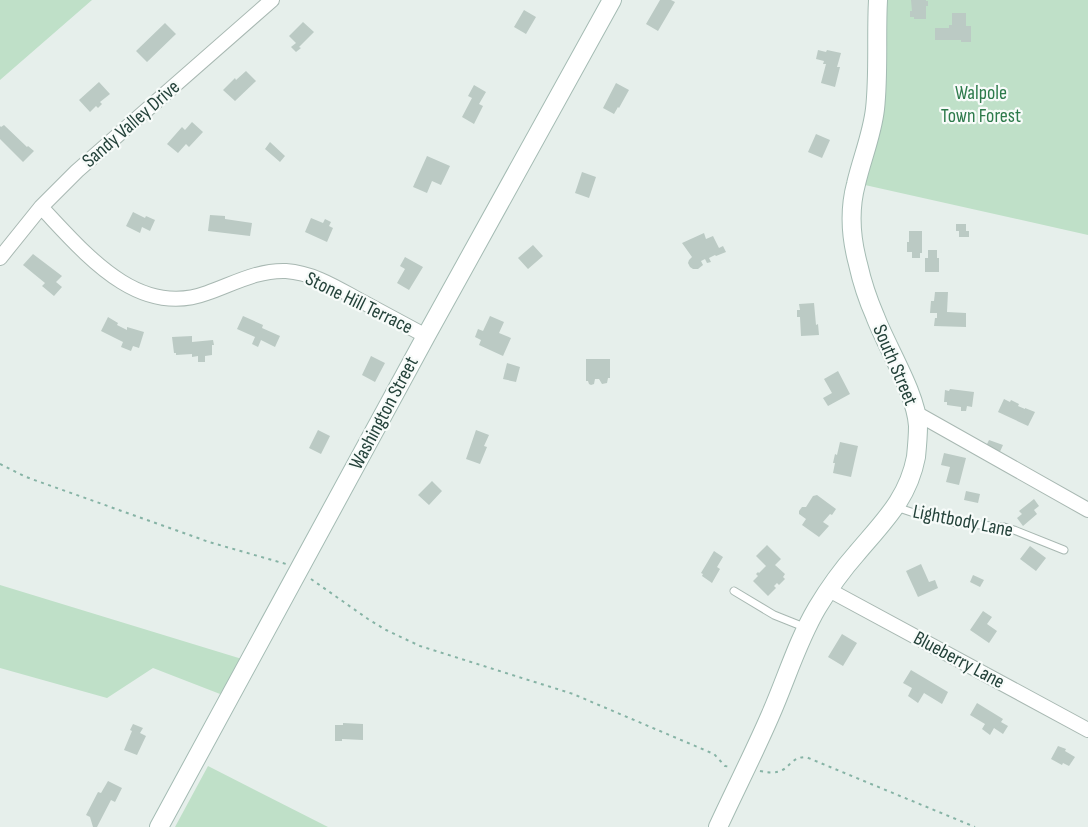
<svg xmlns="http://www.w3.org/2000/svg" width="1088" height="827" font-family="'Sofia Sans Condensed',sans-serif">
  <style>
    .green { fill: #bfe0c8 }
    .building { fill: #bbcac4 }
    .lines { fill: none; stroke-linecap: round; stroke-linejoin: round }
    .lane-casing { stroke: #a8b8b2; stroke-width: 9 }
    .street-casing { stroke: #a8b8b2; stroke-width: 16 }
    .secondary-casing { stroke: #a4bbb3; stroke-width: 20 }
    .path { stroke: #86b3a5; stroke-width: 2; stroke-dasharray: 3 4.5; stroke-linecap: butt }
    .lane { stroke: #fff; stroke-width: 7 }
    .street { stroke: #fff; stroke-width: 14 }
    .secondary { stroke: #fff; stroke-width: 18 }
    .labels { text-anchor: middle; dominant-baseline: central; stroke-width: 4.5; stroke-linejoin: round; paint-order: stroke }
    .park-label { font-size: 20px; fill: #2d7a4b; stroke: #f7fbf9 }
    .street-label { font-size: 20px; fill: #24423a; stroke: #f7fbf9 }
  </style>
  <rect width="100%" height="100%" fill="#e6efeb"/>
  <path class="green" d="M0,0H92L0,80Z
    M878,0H1088V235L856,183L868,144Z
    M0,585L242,659L233,699L153,668L107,698L0,668Z
    M208,766L328,827H175Z"/>
  <path class="building" d="M660,0H671L675,2L658,31L646,24Z
    M911,0H926V1H928V6H926V19H914V17H910V11H912Z
    M524,10L536,17L526,34L514,27Z
    M952,13H966V26H971V42H961V40H935V28H949V25H952Z
    M303,22L314,32L299,47L301,48L296,52L291,47L296,43L289,36Z
    M165,23L176,34L147,62L136,51Z
    M818,50L826,52L827,50L841,53L837,67H840L835,87L821,83L826,64H823L824,61L816,59Z
    M246,71L256,81L235,101L223,90L235,78L236,80Z
    M99,82L110,94L100,102L102,104L98,108L96,106L90,112L79,100Z
    M616,83L629,90L619,108L618,107L614,114L603,108Z
    M474,85L486,92L479,104L483,106L474,124L462,117L472,98L468,96Z
    M192,122L203,132L189,147L186,144L178,153L167,144L182,127L185,130Z
    M4,125L27,147L28,146L34,151L23,162L0,139V126L1,127Z
    M816,134L830,140L822,158L808,152Z
    M270,142L285,156L280,162L265,149Z
    M427,156L450,166L441,185L432,181L427,193L413,187Z
    M582,172L596,177L589,198L575,193Z
    M133,212L145,218L146,216L155,220L150,231L142,227L140,233L126,226Z
    M210,215L225,216V219L252,223L250,236L208,231Z
    M311,218L323,223L325,219L331,222L329,226L333,228L327,242L305,232Z
    M956,224H966V231H969V237H959V231H956Z
    M909,231H922V253H920V258H912V252H907V242H909Z
    M704,233L706,239L713,236L719,248L723,246L726,252L716,256L715,255L709,258L711,262L707,263L705,259L701,261L703,265L698,269H693L690,267L688,263L689,260L692,257L682,243Z
    M533,245L543,256L528,269L518,258Z
    M928,250H937V258H939V272H925V258H928Z
    M33,254L62,276L56,282L62,287L54,296L42,286L45,283L23,265Z
    M405,257L423,267L409,290L397,283L405,269L400,266Z
    M935,292H948L947,312L966,313V327L934,326L935,318H937V313H930L931,301H934Z
    M814,303L816,325L818,324L819,335L801,336L800,317H797V310H800L799,304Z
    M243,316L263,325L262,328L280,336L275,347L261,340L258,347L252,344L255,337L237,329Z
    M490,316L504,322L499,333L511,338L503,356L479,345L481,340L475,337L478,329L483,331Z
    M108,317L118,323L117,325L127,330V327L144,332L139,348L133,346L131,351L121,347L123,342L101,331Z
    M192,336V342L213,340L214,345H212V355L205,356V362H198V356L192,357V354L176,355V353H174L172,337Z
    M371,356L385,363L375,382L362,375Z
    M586,359H610V378H608L607,383L602,384L599,379H595L594,384L591,385L589,384L588,381H586Z
    M507,363L520,367L516,382L503,379Z
    M838,371L850,394L828,406L823,398L832,393L824,379Z
    M950,389L974,392L972,407L967,406L966,411H961V407L947,405V402H944L945,390L949,391Z
    M1004,399L1010,402L1011,400L1019,404L1018,406L1025,409V408L1035,412L1028,426L998,412Z
    M318,430L330,436L321,454L309,448Z
    M476,430L489,435L484,446L487,447L480,464L466,459Z
    M989,440L1003,445L998,456L984,450Z
    M840,442L858,446L851,477L833,473L835,463H833L835,454L837,455Z
    M944,453L966,458L959,485L946,482L950,467L941,465Z
    M432,481L442,491L429,505L418,495Z
    M966,491L980,494L978,503L964,500Z
    M817,495L836,509L832,515L830,514L823,522L829,526L819,537L802,525L806,519L799,514V511L802,507H806L813,496Z
    M1034,499L1039,506L1034,510L1037,514L1023,526L1017,518L1022,514L1019,511Z
    M767,545L781,559L775,565L785,574L783,577L785,579L779,585L777,583L774,586L776,588L768,596L753,581L758,576L756,574L758,572L759,573L766,566L756,556Z
    M1030,546L1046,558L1036,571L1020,559Z
    M714,551L723,557L717,567L720,569L712,583L702,576L703,574L701,573Z
    M921,564L929,582L935,580L938,588L918,597L906,571Z
    M973,575L984,580L980,587L970,582Z
    M983,611L992,617L987,624L997,631L989,643L970,630Z
    M842,634L857,643L843,666L828,657Z
    M911,670L948,692L942,704L924,693L918,703L908,696L912,688L903,683Z
    M977,703L1003,719L1001,722L1008,726L1003,734L994,728L990,735L982,729L985,724L970,715Z
    M343,723L363,724V740L342,739V741H335V725H343Z
    M133,724L143,728L140,733L146,736L137,755L124,750L132,731L130,730Z
    M1058,746L1066,749L1065,751L1075,757L1069,766L1063,763L1062,765L1051,759Z
    M108,781L122,788L115,802L111,800L97,827H93L90,817L86,815L98,792L101,793Z"/>
  <g class="lines">
    <defs>
      <path id="lane" d="M896,507L911,512L956,523L1004,527L1014,530L1064,550
        M734,591L774,615L804,627"/>
      <path id="street" d="M41,207C84,252 137,319 207,293C233,284 257,270 286,271C314,273 337,288 361,301C383,313 404,324 426,336
        M0,258L41,207L77,171L272,0
        M916,413L1088,510
        M829,590L1088,730"/>
      <path id="secondary" d="M159,827L426,336L612,0
        M718,827C735,790 754,753 770,716C786,680 797,642 817,608C829,588 842,570 857,553C883,522 908,499 916,457C917,447 918,436 918,426C916,393 887,348 875,316C868,300 862,282 858,264C851,238 849,210 856,184C862,158 872,135 875,109C879,73 876,36 878,0"/>
    </defs>
    <use href="#lane" class="lane-casing"/>
    <use href="#street" class="street-casing"/>
    <use href="#secondary" class="secondary-casing"/>
    <path class="path" d="M0,464L26,477L209,542L286,564
      M311,579L368,619L386,630L420,646L573,694L714,754L725,766L731,767
      M760,771C792,778 785,757 806,757L975,827"/>
    <use href="#lane" class="lane"/>
    <use href="#street" class="street"/>
    <use href="#secondary" class="secondary"/>
  </g>
  <g class="labels">
    <g class="park-label">
      <text x="981" y="93">Walpole<tspan x="981" dy="23">Town Forest</tspan></text>
    </g>
    <g class="street-label">
      <text transform="translate(131 124) rotate(-41)">Sandy Valley Drive</text>
      <text transform="translate(359 303) rotate(26)">Stone Hill Terrace</text>
      <text transform="translate(895 365) rotate(67)">South Street</text>
      <text transform="translate(384 413) rotate(-62)">Washington Street</text>
      <text transform="translate(963 521) rotate(11)">Lightbody Lane</text>
      <text transform="translate(959 660) rotate(28)">Blueberry Lane</text>
    </g>
  </g>
</svg>
